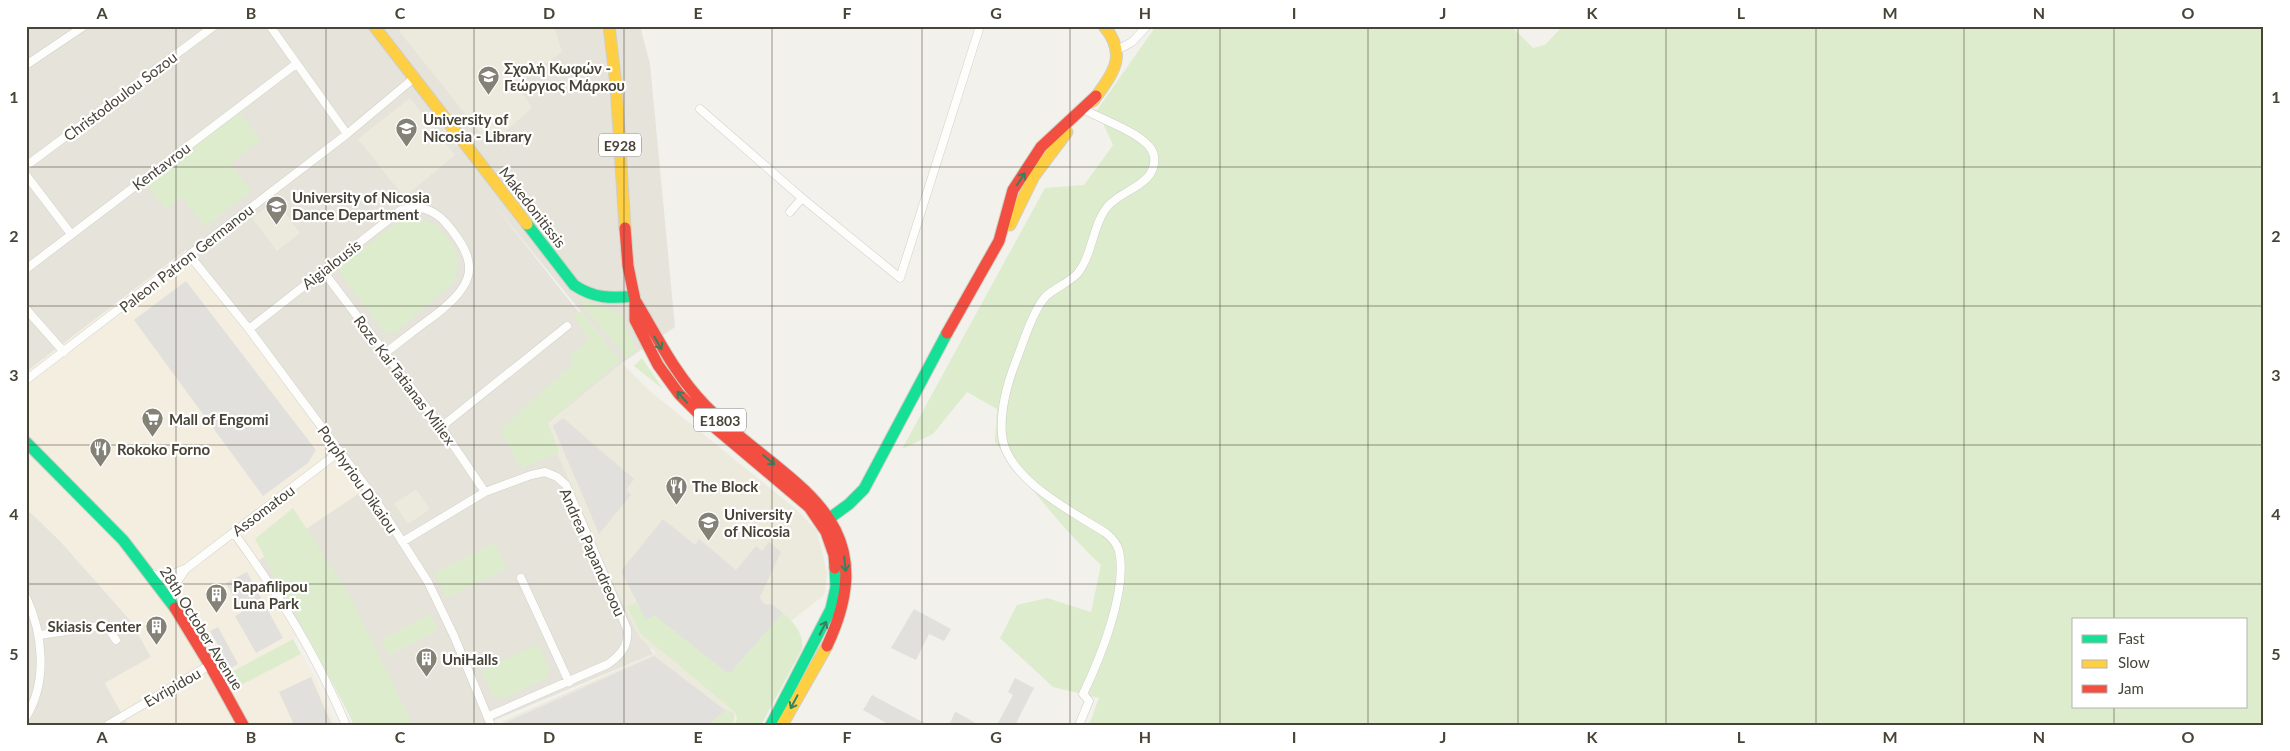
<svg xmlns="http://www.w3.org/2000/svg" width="2290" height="751" font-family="Lato,sans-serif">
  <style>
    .residential { fill: #e5e3da; fill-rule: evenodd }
    .commercial { fill: #f4eee0 }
    .education { fill: #eceadc }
    .green { fill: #dceccd; fill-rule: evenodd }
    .parking { fill: #e1e0dc }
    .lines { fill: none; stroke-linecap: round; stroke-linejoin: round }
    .street-casing { stroke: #d0cfca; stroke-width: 9 }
    .fast-casing { stroke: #d0cfc3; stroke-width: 13 }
    .slow-casing { stroke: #d0cfc3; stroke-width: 13 }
    .jam-casing { stroke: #d0cfc3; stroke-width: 13 }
    .street { stroke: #fdfdfc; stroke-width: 8 }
    .fast { stroke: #16e098; stroke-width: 11 }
    .slow { stroke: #ffcf43; stroke-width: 11 }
    .jam { stroke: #f24e42; stroke-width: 11 }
    .oneway { stroke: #34825e }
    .grid { fill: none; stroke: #484438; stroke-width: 1; stroke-opacity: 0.55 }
    .labels { text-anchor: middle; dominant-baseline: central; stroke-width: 4.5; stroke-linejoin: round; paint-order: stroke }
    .shield { fill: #fff; stroke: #7f7c74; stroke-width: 1 }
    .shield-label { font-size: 14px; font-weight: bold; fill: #484438 }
    .poi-label { font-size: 15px; font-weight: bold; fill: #484438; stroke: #fff; text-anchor: start }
    .street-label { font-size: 15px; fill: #484438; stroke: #fff }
    .neatline { fill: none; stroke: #484438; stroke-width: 2 }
    .grid-label { font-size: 16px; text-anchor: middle; font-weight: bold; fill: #484438 }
  </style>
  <rect width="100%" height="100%" fill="#f2f1ec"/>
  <path class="residential" d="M26,26H640L650,64L675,327L622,363L556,448L612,581L653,654L483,725H354L324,663L259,560L361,492L247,329L248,328L186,250L26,372ZM492,202L608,345L572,304Z
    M26,508L60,541L131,621L151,657L105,683L127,723L125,725H26Z"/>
  <path class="commercial" d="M186,250L247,329L361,492L259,560L303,630L293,640L314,675L336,725H128L105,683L151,657L131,621L60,541L26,508V372Z"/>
  <path class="education" d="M405,26H554L562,52L517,84L532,108L490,145L399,31Z
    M410,98L455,155L404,197L358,139Z
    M275,200L300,233L277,251L252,218Z
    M622,363L651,392L797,510L817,531L827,573L825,592L823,596L791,621L735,712V725H503V721L656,653L639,637L617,592L545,425Z
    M416,489L430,509L408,524L394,504Z"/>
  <path class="green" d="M1156,26H1511L1533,48L1545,45L1563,26H2264V725H1089L1099,698L1053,687L1000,638L1017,605L1047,598L1091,612L1101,565C1061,527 1028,485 995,442L997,409L967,392L933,434L902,449L1045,188L1084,185L1113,145L1097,110ZM2074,620H2246V707H2074Z
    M239,112L261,140L230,163L251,191L205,226L182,197L166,209L146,185Z
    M418,219L436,224L453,246L458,258L455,282L394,333L386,334L340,273L341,265L400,220Z
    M582,300L620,312L637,350L627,358L580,302Z
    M581,311L620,361L547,422L559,452L521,469L500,430L572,365L570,356L589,339L573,317Z
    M642,358L663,389L634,366Z
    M293,508L350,596L413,725H355L255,539Z
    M495,543L507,568L446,598L434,573Z
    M636,602L646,619L654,615L726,672L733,670L783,613C794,623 804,633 802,649L761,725H735L737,719L735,712L640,633L627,607Z
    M430,614L438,630L389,655L381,640Z
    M293,639L301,654L233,689L226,675Z
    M538,644L549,668L547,678L503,698L494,696L481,671Z
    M725,710L734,713L733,722L730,725H709Z"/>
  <path class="parking" d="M186,281L316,450L308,463L263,496L134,320Z
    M563,418L634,479L626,490L631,495L599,534L553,426Z
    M663,519L695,545L699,539L736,570L756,546L762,551L769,542L781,552L760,597L763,603L767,605L772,604L783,613L731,672H726L654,615L646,620L621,571Z
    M247,572L283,638L256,653L235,616L242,612L226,583Z
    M914,609L951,629L944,641L929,634L916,660L891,648Z
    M218,627L238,664L231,668L210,631Z
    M654,656L725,710L709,725H507V722Z
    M311,677L332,725H294L279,692Z
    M1015,678L1034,688L1015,725H997L1013,695L1008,692Z
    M872,695L928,725H890L863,710Z
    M955,712H956L979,725H949Z"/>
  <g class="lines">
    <defs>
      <path id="street" d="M270,26L347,134
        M1117,50L1132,42L1147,26
        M26,65L84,26
        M700,109L802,198L900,278L980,26
        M26,166L214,26
        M26,175L71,234
        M790,212L802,198
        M190,256L249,329L375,499L428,582L454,636L491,725
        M26,269L296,64
        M323,271L441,427L485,492
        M26,309L64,352
        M249,329L401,210C417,204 433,209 445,222C482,264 475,284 434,316C417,328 401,341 385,353
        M26,380L347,134L414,78
        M441,427L567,326
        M234,533C279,595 316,654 346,725
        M402,542L485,492L531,475L545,472L557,477L566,485L627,629C629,645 621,655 608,664L489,716
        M151,574L166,577L187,568L340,451
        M521,578L569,682
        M26,597C43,633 48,682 26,717
        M172,602L173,588L185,570
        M40,635L106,625L116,640
        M108,725L210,665
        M1079,725L1089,701L1083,694C1100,659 1128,590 1119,551C1117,543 1112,538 1106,533C1073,512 1006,479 1002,435C1000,411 1007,384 1016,361C1023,343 1033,310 1046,296C1055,288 1068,283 1077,274C1093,255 1092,225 1108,206C1123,189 1158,184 1154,156C1151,136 1105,121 1087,111"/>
      <path id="fast" d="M527,224L574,285C593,298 611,299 634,296
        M26,442L123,540L175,608
        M823,523L849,504L864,489L947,333
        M771,725L831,609L836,587L835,568"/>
      <path id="slow" d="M374,26L527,224
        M609,26L616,85L625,228
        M1093,101C1112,74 1129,56 1104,26
        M1010,225L1034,176L1067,132
        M782,725L827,646"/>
      <path id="jam" d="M625,228L628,266L635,300V320L658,365L679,394L700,415L809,507L826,532L834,555L835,568
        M635,300C657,336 674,373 704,404C781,483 890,512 827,646
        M947,333L999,241L1013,190L1041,147L1096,96
        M175,608L211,667L243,725"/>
    </defs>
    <use href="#street" class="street-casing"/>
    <use href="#fast" class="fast-casing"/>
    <use href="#slow" class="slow-casing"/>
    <use href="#jam" class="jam-casing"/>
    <use href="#street" class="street"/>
    <use href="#fast" class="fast"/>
    <use href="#slow" class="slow"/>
    <use href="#jam" class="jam"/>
  </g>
  <defs><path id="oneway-shaft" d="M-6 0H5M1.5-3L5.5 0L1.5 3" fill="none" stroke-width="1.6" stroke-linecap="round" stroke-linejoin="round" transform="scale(1.25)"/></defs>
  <g class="oneway">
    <use href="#oneway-shaft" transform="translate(1021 179) rotate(-57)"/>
    <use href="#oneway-shaft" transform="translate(658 343) rotate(60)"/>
    <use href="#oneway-shaft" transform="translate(682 397) rotate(-131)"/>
    <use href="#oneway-shaft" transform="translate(769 460) rotate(40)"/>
    <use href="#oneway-shaft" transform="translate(845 564) rotate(83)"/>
    <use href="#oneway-shaft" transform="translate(823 628) rotate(-63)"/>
    <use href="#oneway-shaft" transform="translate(794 702) rotate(118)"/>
  </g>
  <path class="grid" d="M176,26V725M326,26V725M474,26V725M624,26V725M772,26V725M922,26V725M1070,26V725M1220,26V725M1368,26V725M1518,26V725M1666,26V725M1816,26V725M1964,26V725M2114,26V620M26,167H2264M26,306H2264M26,445H2264M26,584H2264M2114,707V725"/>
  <defs>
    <symbol id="school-pin" viewBox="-11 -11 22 30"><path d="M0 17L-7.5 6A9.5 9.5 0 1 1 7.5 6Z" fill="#848177" stroke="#fff"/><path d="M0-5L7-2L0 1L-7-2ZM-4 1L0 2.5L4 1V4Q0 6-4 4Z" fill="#fff"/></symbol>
    <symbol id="university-pin" viewBox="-11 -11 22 30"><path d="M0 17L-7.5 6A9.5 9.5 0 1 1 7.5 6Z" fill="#848177" stroke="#fff"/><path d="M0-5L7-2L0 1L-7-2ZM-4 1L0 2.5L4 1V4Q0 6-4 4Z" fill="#fff"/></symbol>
    <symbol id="supermarket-pin" viewBox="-11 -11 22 30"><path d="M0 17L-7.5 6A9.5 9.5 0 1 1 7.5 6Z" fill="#848177" stroke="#fff"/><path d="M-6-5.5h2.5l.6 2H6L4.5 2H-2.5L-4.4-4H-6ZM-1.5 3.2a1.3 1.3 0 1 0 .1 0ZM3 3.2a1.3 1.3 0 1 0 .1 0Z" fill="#fff"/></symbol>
    <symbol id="restaurant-pin" viewBox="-11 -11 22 30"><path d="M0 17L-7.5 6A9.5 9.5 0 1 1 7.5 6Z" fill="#848177" stroke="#fff"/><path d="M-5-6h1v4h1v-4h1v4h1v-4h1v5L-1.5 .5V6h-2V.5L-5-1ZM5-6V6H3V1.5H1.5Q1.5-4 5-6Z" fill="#fff"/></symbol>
    <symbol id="building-pin" viewBox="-11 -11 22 30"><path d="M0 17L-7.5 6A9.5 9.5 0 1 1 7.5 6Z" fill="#848177" stroke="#fff"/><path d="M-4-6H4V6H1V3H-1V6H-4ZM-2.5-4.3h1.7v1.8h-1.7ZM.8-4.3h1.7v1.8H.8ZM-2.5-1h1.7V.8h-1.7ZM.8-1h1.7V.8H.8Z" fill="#fff"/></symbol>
  </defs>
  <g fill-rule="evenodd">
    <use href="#school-pin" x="476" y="64" width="25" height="34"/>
    <use href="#university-pin" x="394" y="116" width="25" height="34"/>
    <use href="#university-pin" x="264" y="194" width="25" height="34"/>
    <use href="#supermarket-pin" x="140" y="406" width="25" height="34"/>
    <use href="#restaurant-pin" x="88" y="436" width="25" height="34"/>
    <use href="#restaurant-pin" x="664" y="474" width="25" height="34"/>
    <use href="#university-pin" x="696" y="510" width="25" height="34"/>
    <use href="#building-pin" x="204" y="582" width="25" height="34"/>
    <use href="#building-pin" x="144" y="614" width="25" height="34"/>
    <use href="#building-pin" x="414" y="646" width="25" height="34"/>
  </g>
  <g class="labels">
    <g class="shield">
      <rect x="599" y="133.5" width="42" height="23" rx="4"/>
      <rect x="694" y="408.5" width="52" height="23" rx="4"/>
    </g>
    <g class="shield-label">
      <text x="620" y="145">E928</text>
      <text x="720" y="420">E1803</text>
    </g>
    <g class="poi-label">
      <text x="504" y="68">Σχολή Κωφών -<tspan x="504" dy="17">Γεώργιος Μάρκου</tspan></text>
      <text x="423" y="119">University of<tspan x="423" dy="17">Nicosia - Library</tspan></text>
      <text x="292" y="197">University of Nicosia<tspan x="292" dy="17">Dance Department</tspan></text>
      <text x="169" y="419">Mall of Engomi</text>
      <text x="117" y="449">Rokoko Forno</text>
      <text x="692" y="486">The Block</text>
      <text x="724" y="514">University<tspan x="724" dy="17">of Nicosia</tspan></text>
      <text x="233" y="586">Papafilipou<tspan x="233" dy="17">Luna Park</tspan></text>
      <text x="141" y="626" text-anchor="end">Skiasis Center</text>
      <text x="442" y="659">UniHalls</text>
    </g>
    <g class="street-label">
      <text transform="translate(120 96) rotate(-37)">Christodoulou Sozou</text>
      <text transform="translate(161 166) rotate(-37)">Kentavrou</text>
      <text transform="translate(533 207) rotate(52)">Makedonitissis</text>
      <text transform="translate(186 258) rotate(-38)">Paleon Patron Germanou</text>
      <text transform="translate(331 264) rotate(-38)">Aigialousis</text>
      <text transform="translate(405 380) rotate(53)">Roze Kai Tatianas Miliex</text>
      <text transform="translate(358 479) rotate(55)">Porphyriou Dikaiou</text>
      <text transform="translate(263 510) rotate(-37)">Assomatou</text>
      <text transform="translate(593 552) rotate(66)">Andrea Papandreoou</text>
      <text transform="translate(202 628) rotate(58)">28th October Avenue</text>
      <text transform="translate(172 687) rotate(-30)">Evripidou</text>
    </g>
  </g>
  <rect width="2290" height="751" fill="none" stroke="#ffffff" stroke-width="55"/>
  <rect x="2072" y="618" width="175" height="90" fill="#ffffff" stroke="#b6b4af"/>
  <rect x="2082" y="635" width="25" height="8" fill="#16e098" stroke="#b6b4af"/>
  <text x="2118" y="644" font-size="15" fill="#484438">Fast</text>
  <rect x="2082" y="660" width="25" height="8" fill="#ffcf43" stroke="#b6b4af"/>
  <text x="2118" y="668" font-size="15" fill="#484438">Slow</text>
  <rect x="2082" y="685" width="25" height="8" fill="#f24e42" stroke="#b6b4af"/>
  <text x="2118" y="694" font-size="15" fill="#484438">Jam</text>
  <rect x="28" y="28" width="2234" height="696" class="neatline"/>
  <g class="grid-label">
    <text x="102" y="19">A</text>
    <text x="251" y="19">B</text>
    <text x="400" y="19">C</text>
    <text x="549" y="19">D</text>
    <text x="698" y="19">E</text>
    <text x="847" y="19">F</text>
    <text x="996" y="19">G</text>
    <text x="1145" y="19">H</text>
    <text x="1294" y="19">I</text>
    <text x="1443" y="19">J</text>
    <text x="1592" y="19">K</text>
    <text x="1741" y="19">L</text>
    <text x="1890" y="19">M</text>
    <text x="2039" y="19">N</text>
    <text x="2188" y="19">O</text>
    <text x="14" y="103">1</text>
    <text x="2276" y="103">1</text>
    <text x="14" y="242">2</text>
    <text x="2276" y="242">2</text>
    <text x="14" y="381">3</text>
    <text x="2276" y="381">3</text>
    <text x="14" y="520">4</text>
    <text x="2276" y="520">4</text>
    <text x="14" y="660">5</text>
    <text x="2276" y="660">5</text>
    <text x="102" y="743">A</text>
    <text x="251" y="743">B</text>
    <text x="400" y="743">C</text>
    <text x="549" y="743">D</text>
    <text x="698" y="743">E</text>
    <text x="847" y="743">F</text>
    <text x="996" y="743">G</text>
    <text x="1145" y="743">H</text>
    <text x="1294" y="743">I</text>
    <text x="1443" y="743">J</text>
    <text x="1592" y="743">K</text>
    <text x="1741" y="743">L</text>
    <text x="1890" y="743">M</text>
    <text x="2039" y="743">N</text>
    <text x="2188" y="743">O</text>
  </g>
</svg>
